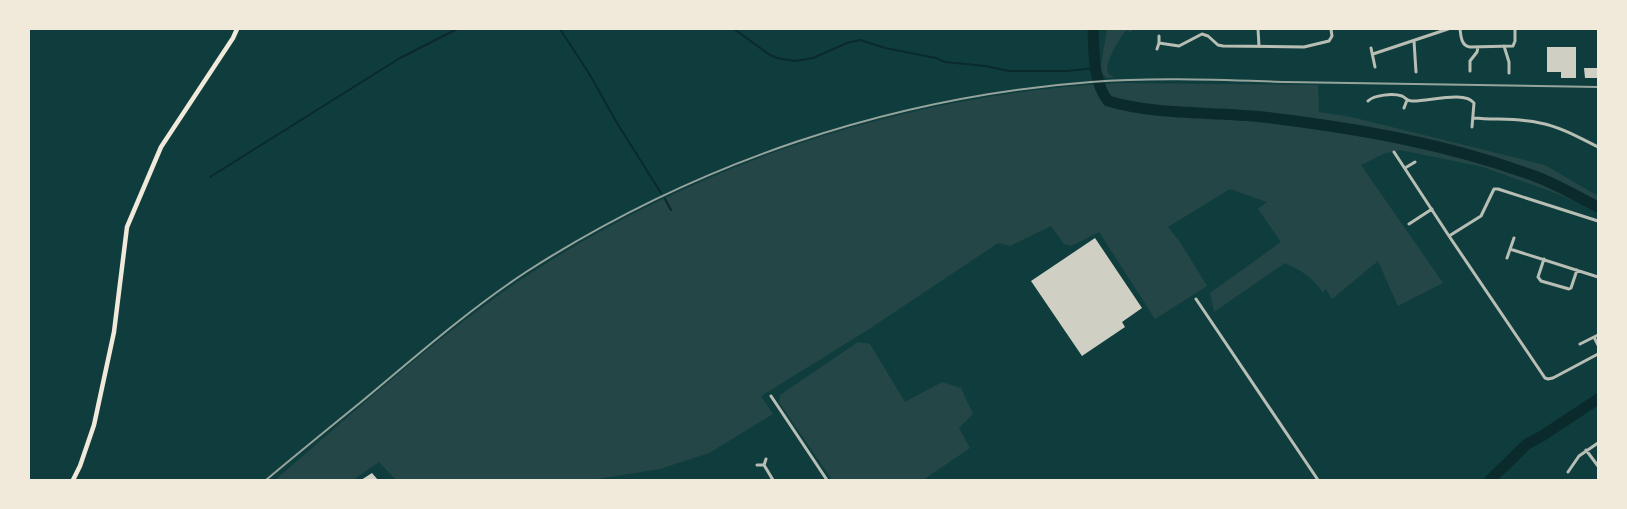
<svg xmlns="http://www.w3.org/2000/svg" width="1627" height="509" font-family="'IBM Plex Sans',sans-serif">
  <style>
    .green { fill: #244646 }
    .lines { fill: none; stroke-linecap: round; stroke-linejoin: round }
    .stream { stroke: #0a2a2b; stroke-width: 2 }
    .river { stroke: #0a2a2b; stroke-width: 11 }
    .building { fill: #cfcfc3 }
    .minor { stroke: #b8beb3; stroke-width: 3 }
    .secondary { stroke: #f1e9da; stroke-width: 4.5 }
    .rail { stroke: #97a49c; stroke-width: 2 }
  </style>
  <rect width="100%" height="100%" fill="#0f3d3e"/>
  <path class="green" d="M1107,29H1133L1131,32L1126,30C1120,38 1104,63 1108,72C1109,75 1112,76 1115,77L1106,78L1100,71Z
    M1119,83L1318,85L1319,112L1351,117L1545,165L1598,196V211L1555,193L1483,167L1400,150L1394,152L1385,153L1361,165L1443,283L1398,306L1378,261L1332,299L1326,289L1323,293C1314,278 1300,270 1285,263L1214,312L1210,293L1281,242L1258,209L1267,202L1230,189L1168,227L1180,242L1207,286L1155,319L1099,232L1071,246L1064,244L1051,226L1010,246L998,243L866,331L761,396L773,414L709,453L660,469L591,480H396L379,462L353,480H275C353,413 430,342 516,283C694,163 905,94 1119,83Z
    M858,342L870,344L905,402L942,382L961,388L973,414L959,428L970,448L923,480H832L779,402L780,395Z"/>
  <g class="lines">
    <path class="stream" d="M560,29L590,75L617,123L661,193
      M734,29L770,55L777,58L795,61L813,58L847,43L860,40L885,48L936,58L945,62L985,66L1009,71H1067L1096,68
      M210,177L400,58L457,29
      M665,199L671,210"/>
    <path class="river" d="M1093,29C1094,52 1093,82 1108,101C1159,116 1211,111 1263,117C1356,128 1449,144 1537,177C1558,185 1578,197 1598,207
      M1490,480L1527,444L1542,436L1598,399"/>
  </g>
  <path class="building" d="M1547,47H1576V78H1561V72H1547Z
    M1584,68H1598V78H1585Z
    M1095,238L1142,308L1122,322L1125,327L1082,356L1031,281Z
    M372,473L378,480H361Z"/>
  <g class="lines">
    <path class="minor" d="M1258,29L1259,46
      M1460,29C1461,36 1461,46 1470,47L1513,46L1515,41V29
      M1159,36V43L1179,46L1202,34L1208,36L1218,45L1223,46L1304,47L1329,41L1332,36L1331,29
      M1414,41L1416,72
      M1504,46L1509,62V73
      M1371,48L1375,67
      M1157,49L1159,43
      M1373,54L1448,29
      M1470,71V61L1477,52L1478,47
      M1368,101C1374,95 1393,93 1402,96C1406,98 1407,101 1412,101C1427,102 1465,90 1474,103L1472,127
      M1404,108L1407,100
      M1474,118C1496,120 1519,118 1540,123C1561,127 1580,138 1598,147
      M1394,152L1449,236L1481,216L1494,189H1498L1598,221
      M1405,168L1415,162
      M1409,224L1432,209
      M1449,236L1545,378L1548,379L1553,378L1598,354
      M1510,249L1598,277
      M1507,258L1514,238
      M1544,259L1538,277L1541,281L1569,289L1571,288L1577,270
      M1196,299L1318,480
      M1594,337L1598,345
      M1580,344L1598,335
      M771,396L827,480
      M1586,450L1598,466
      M757,465H764L766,459
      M764,465L773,480
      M1568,472L1579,456L1598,443"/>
    <path class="secondary" d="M73,480L80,466L94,425L114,332L127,227L161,147L233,38L237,29"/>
    <path class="rail" d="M266,480C297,454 329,428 361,402C415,357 467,311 526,272C695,163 890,97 1091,82C1155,77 1221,80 1286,82C1390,83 1494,85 1598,87"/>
  </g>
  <rect width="1627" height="509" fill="none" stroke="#f1e9da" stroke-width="60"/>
</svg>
